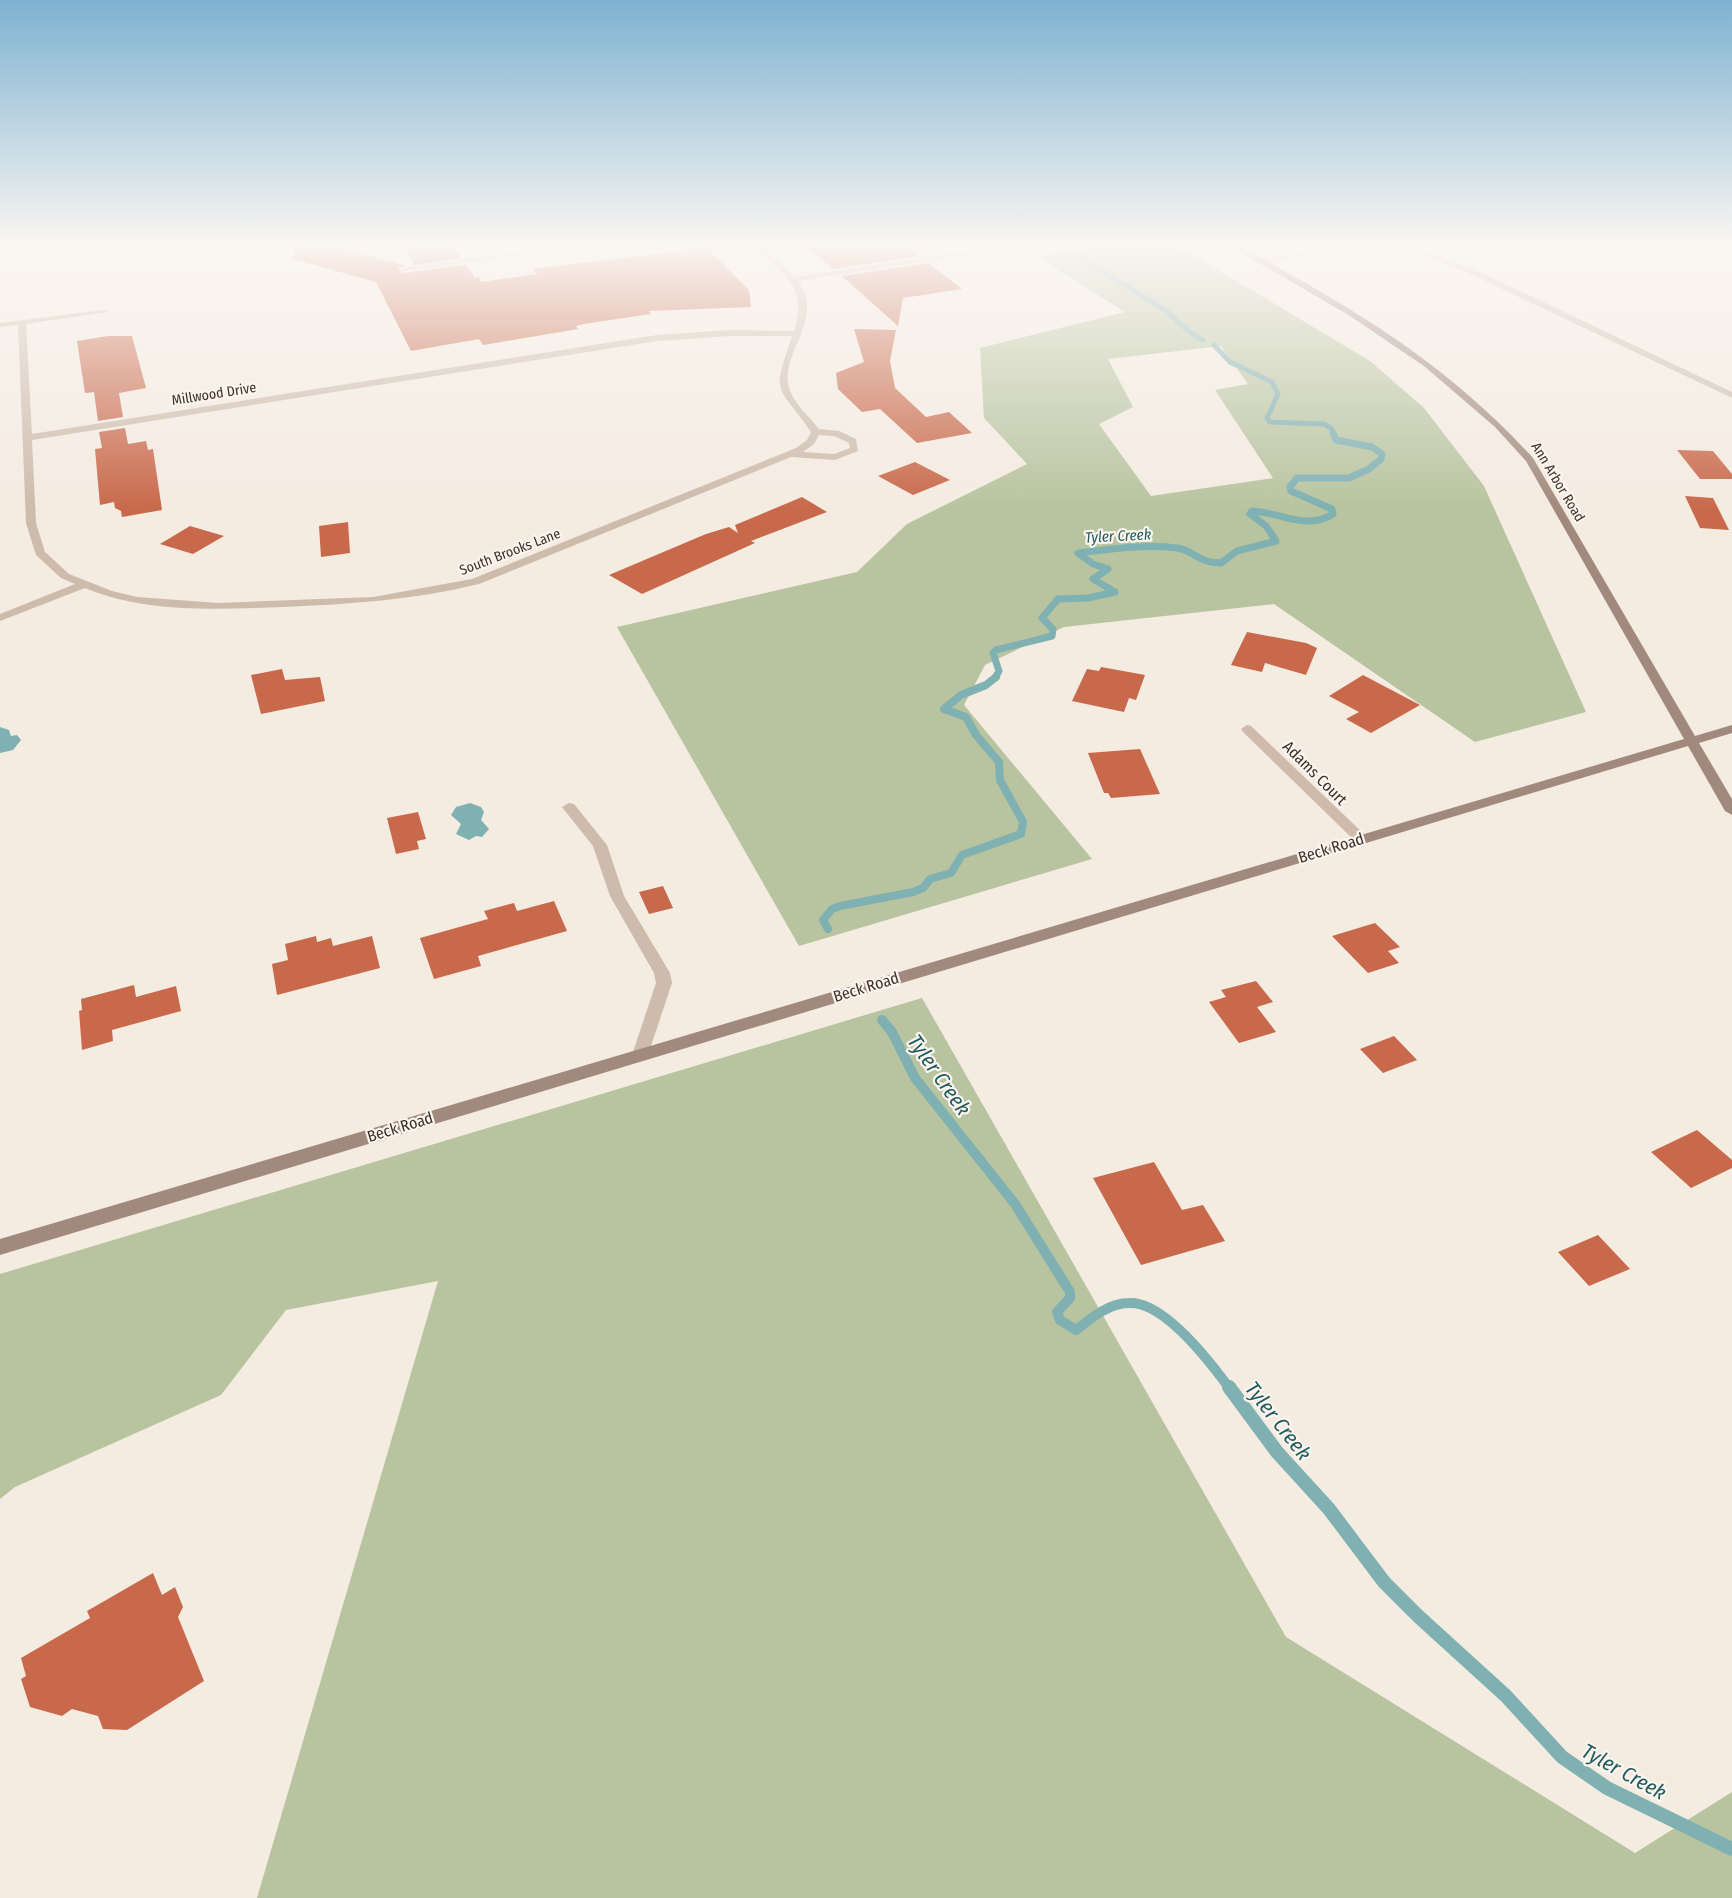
<svg xmlns="http://www.w3.org/2000/svg" width="1732" height="1898" font-family="'Fira Sans Condensed',sans-serif">
  <style>
    .green { fill: #b8c4a0; fill-rule: evenodd }
    .water { fill: #7fb0b2 }
    .lines { fill: none; stroke-linecap: round; stroke-linejoin: round }
    .stream-far4 { stroke: #7fb0b2; stroke-width: 5 }
    .stream-far3 { stroke: #7fb0b2; stroke-width: 7 }
    .stream-far2 { stroke: #7fb0b2; stroke-width: 8 }
    .stream-far1 { stroke: #7fb0b2; stroke-width: 10 }
    .stream { stroke: #7fb0b2; stroke-width: 14 }
    .building { fill: #c8694b }
    .lane { fill: #cdbbac; fill-rule: evenodd }
    .street { fill: #cdbbac; fill-rule: evenodd }
    .secondary { fill: #a18a7d; fill-rule: evenodd }
    .labels { text-anchor: middle; dominant-baseline: central; stroke-width: 4.5; stroke-linejoin: round; paint-order: stroke }
    .far-street-label { font-size: 14px; fill: #3b302b; stroke: #fbf5ee }
    .far-water-label { font-size: 15px; font-style: italic; fill: #1f5a5e; stroke: #fbf5ee }
    .street-label { font-size: 16px; fill: #3b302b; stroke: #fbf5ee }
    .near-water-label { font-size: 21px; font-style: italic; fill: #1f5a5e; stroke: #fbf5ee }
  </style>
  <rect width="100%" height="100%" fill="#f4ebe1"/>
  <path class="green" d="M1118,243H1173L1370,361L1424,408L1484,486L1586,712L1475,742L1274,604L1064,627L985,665L964,705L1092,859L799,946L617,627L857,572L907,524L1027,464L984,418L980,348L1125,312L1036,256ZM1221,346L1248,384L1215,390L1273,478L1151,496L1099,424L1133,407L1108,359Z
    M922,998L1286,1637L1635,1853L1732,1792V1898H257L438,1281L286,1310L221,1395L15,1487L0,1499V1274Z"/>
  <path class="water" d="M0,727L9,730L11,736L17,735L21,740L13,750L0,753Z
    M470,803L481,807L484,812L481,820L489,829L482,837L476,836L469,840L456,834L461,824L451,815L456,807Z"/>
  <g class="lines">
    <path class="stream-far4" d="M1071,248C1100,273 1134,289 1166,311C1179,321 1188,334 1203,340
      M1214,345L1230,362L1272,382L1278,394L1267,418L1270,422L1324,424L1331,428L1334,434"/>
    <path class="stream-far3" d="M995,678L999,671L993,653L996,650L1052,636L1053,629L1042,618L1058,599L1088,598L1115,592L1093,579L1108,569L1093,564L1078,553C1110,549 1145,544 1177,548C1194,550 1198,563 1221,563L1237,551L1276,541L1266,526L1250,514L1252,511C1280,512 1306,531 1333,514L1332,509L1291,491L1290,487L1297,478H1349L1369,469L1381,459L1382,454L1372,447L1336,440L1333,433"/>
    <path class="stream-far2" d="M828,929L823,920L832,909L840,906L913,892L923,888L930,879L951,873L962,855L1021,834L1023,822L1000,780L999,762L976,735L966,717L944,709L961,695L986,685L996,677"/>
    <path class="stream-far1" d="M882,1020L892,1032L915,1078L1015,1204L1070,1292V1298L1057,1312L1060,1320L1076,1330C1091,1318 1109,1303 1129,1303C1164,1301 1211,1363 1230,1389"/>
    <path class="stream" d="M1229,1387L1277,1452L1329,1509L1384,1582L1418,1616L1506,1696L1562,1757L1607,1788L1732,1849"/>
  </g>
  <path class="building" d="M297,243H320L406,266L397,268L403,273L466,265L475,278L479,277L481,282L537,274L533,269L707,248L749,290L751,307L649,311L651,314L584,324L576,326L578,329L513,340L483,345L479,339L411,351L376,282L293,259Z
    M402,243H451L461,258L414,265Z
    M802,243H901L919,256L833,269Z
    M928,263L962,289L903,298L898,326L842,276Z
    M854,329L896,330L890,361L895,388L926,417L949,412L972,433L917,443L880,409L862,412L838,389L836,373L864,362Z
    M108,336H132L146,388L119,393L123,417L98,421L94,392L85,393L77,341Z
    M125,428L128,444L146,441L148,450L153,449L162,510L122,517L121,511L115,508L114,502L100,505L95,449L102,448L99,432Z
    M1677,450L1713,451L1732,474V479H1700Z
    M915,462L950,480L913,495L878,476Z
    M1685,496L1713,498L1729,530L1700,528Z
    M802,497L827,512L751,541L755,543L642,594L609,575L706,534L729,527L738,533L735,525Z
    M348,522L350,553L321,557L319,526Z
    M190,526L224,536L193,554L160,544Z
    M1247,632L1306,643L1317,648L1306,675L1265,663L1262,672L1231,665Z
    M1101,667L1145,675L1136,700L1129,698L1124,712L1072,701L1087,669L1099,671Z
    M282,669L285,680L320,677L325,701L261,714L251,675Z
    M1363,675L1420,705L1371,733L1346,719L1359,712L1329,696Z
    M1140,749L1160,794L1111,798L1108,793H1104L1088,753Z
    M418,812L426,839L417,841L419,849L396,854L387,818Z
    M663,886L673,908L649,914L639,892Z
    M554,901L567,931L478,956L481,966L434,979L420,938L488,919L484,911L514,903L517,911Z
    M1375,923L1400,947L1388,951L1399,963L1368,973L1332,936Z
    M316,936L317,942L331,938L333,946L372,936L380,968L277,995L272,964L288,960L285,944Z
    M1256,981L1273,1002L1257,1007L1276,1032L1239,1043L1209,1002L1226,997L1221,990Z
    M134,985L136,997L176,986L181,1011L112,1030L113,1041L82,1050L79,1011L82,1010L81,999Z
    M1394,1036L1417,1060L1383,1073L1360,1049Z
    M1697,1130L1732,1160V1168L1691,1188L1651,1152Z
    M1154,1162L1182,1210L1203,1205L1225,1241L1141,1265L1093,1178Z
    M1598,1235L1630,1269L1589,1286L1558,1252Z
    M153,1573L162,1595L175,1587L183,1607L178,1617L204,1681L127,1730L103,1729L98,1716L72,1709L62,1716L30,1707L21,1679L26,1676L21,1658L90,1618L87,1611Z"/>
  <g class="lines">
    <path class="lane" d="M569,803L574,804L607,845L624,896L670,973L672,983L648,1055L646,1059H634L632,1055L656,983L654,973L610,896L593,846L562,807Z"/>
    <path class="street" d="M585,243H605L403,271L399,269Z
      M751,243H759L795,277L1024,243H1043L798,281C826,319 779,354 789,388C794,404 809,416 819,429L839,431L856,439L858,451L835,460L791,457L479,584C414,600 350,604 284,607C218,609 147,614 85,588L0,621V614L75,584L61,578L36,555L26,523L18,325L0,327V323L104,310L108,312L26,324L32,434L657,335L730,330L794,331C810,284 779,273 751,243ZM730,336H792C771,398 777,382 811,432L807,440L796,448L472,579L373,597L218,603L137,597L112,591L69,574L45,552L36,523L32,440L657,341ZM819,435L834,436L849,443L850,448L834,454L803,452L814,444Z
      M1361,243H1379L1261,263L1257,261Z
      M1392,243H1403L1474,269L1732,392V398L1468,273Z
      M1247,725L1251,726L1366,836L1368,839L1366,842H1356L1243,732L1241,729Z"/>
    <path class="secondary" d="M1224,243C1244,243 1268,262 1286,272C1381,325 1459,377 1533,458L1695,736L1732,725V733L1699,743L1732,799V815L1725,811L1688,746L0,1255V1239L1684,739L1526,461L1495,427L1424,366L1347,314Z"/>
  </g>
  <linearGradient id="sky" x2="0" y2="1"><stop stop-color="#7eb2d2"/><stop offset="0.48" stop-color="#faf6f2"/><stop offset="1" stop-color="#faf6f2" stop-opacity="0"/></linearGradient>
  <rect width="1732" height="509" fill="url(#sky)"/>
  <g class="labels">
    <g class="far-street-label">
      <text transform="translate(214 394) rotate(-9)">Millwood Drive</text>
      <text transform="translate(1558 482) rotate(59)">Ann Arbor Road</text>
      <text transform="translate(510 552) rotate(-21)">South Brooks Lane</text>
    </g>
    <g class="far-water-label">
      <text transform="translate(1118 536) rotate(-3)">Tyler Creek</text>
    </g>
    <g class="street-label">
      <text transform="translate(1315 773) rotate(45)">Adams Court</text>
      <text transform="translate(1331 848) rotate(-17)">Beck Road</text>
      <text transform="translate(866 987) rotate(-17)">Beck Road</text>
      <text transform="translate(400 1127) rotate(-17)">Beck Road</text>
    </g>
    <g class="near-water-label">
      <text transform="translate(939 1075) rotate(55)">Tyler Creek</text>
      <text transform="translate(1278 1421) rotate(52)">Tyler Creek</text>
      <text transform="translate(1624 1772) rotate(29)">Tyler Creek</text>
    </g>
  </g>
</svg>
